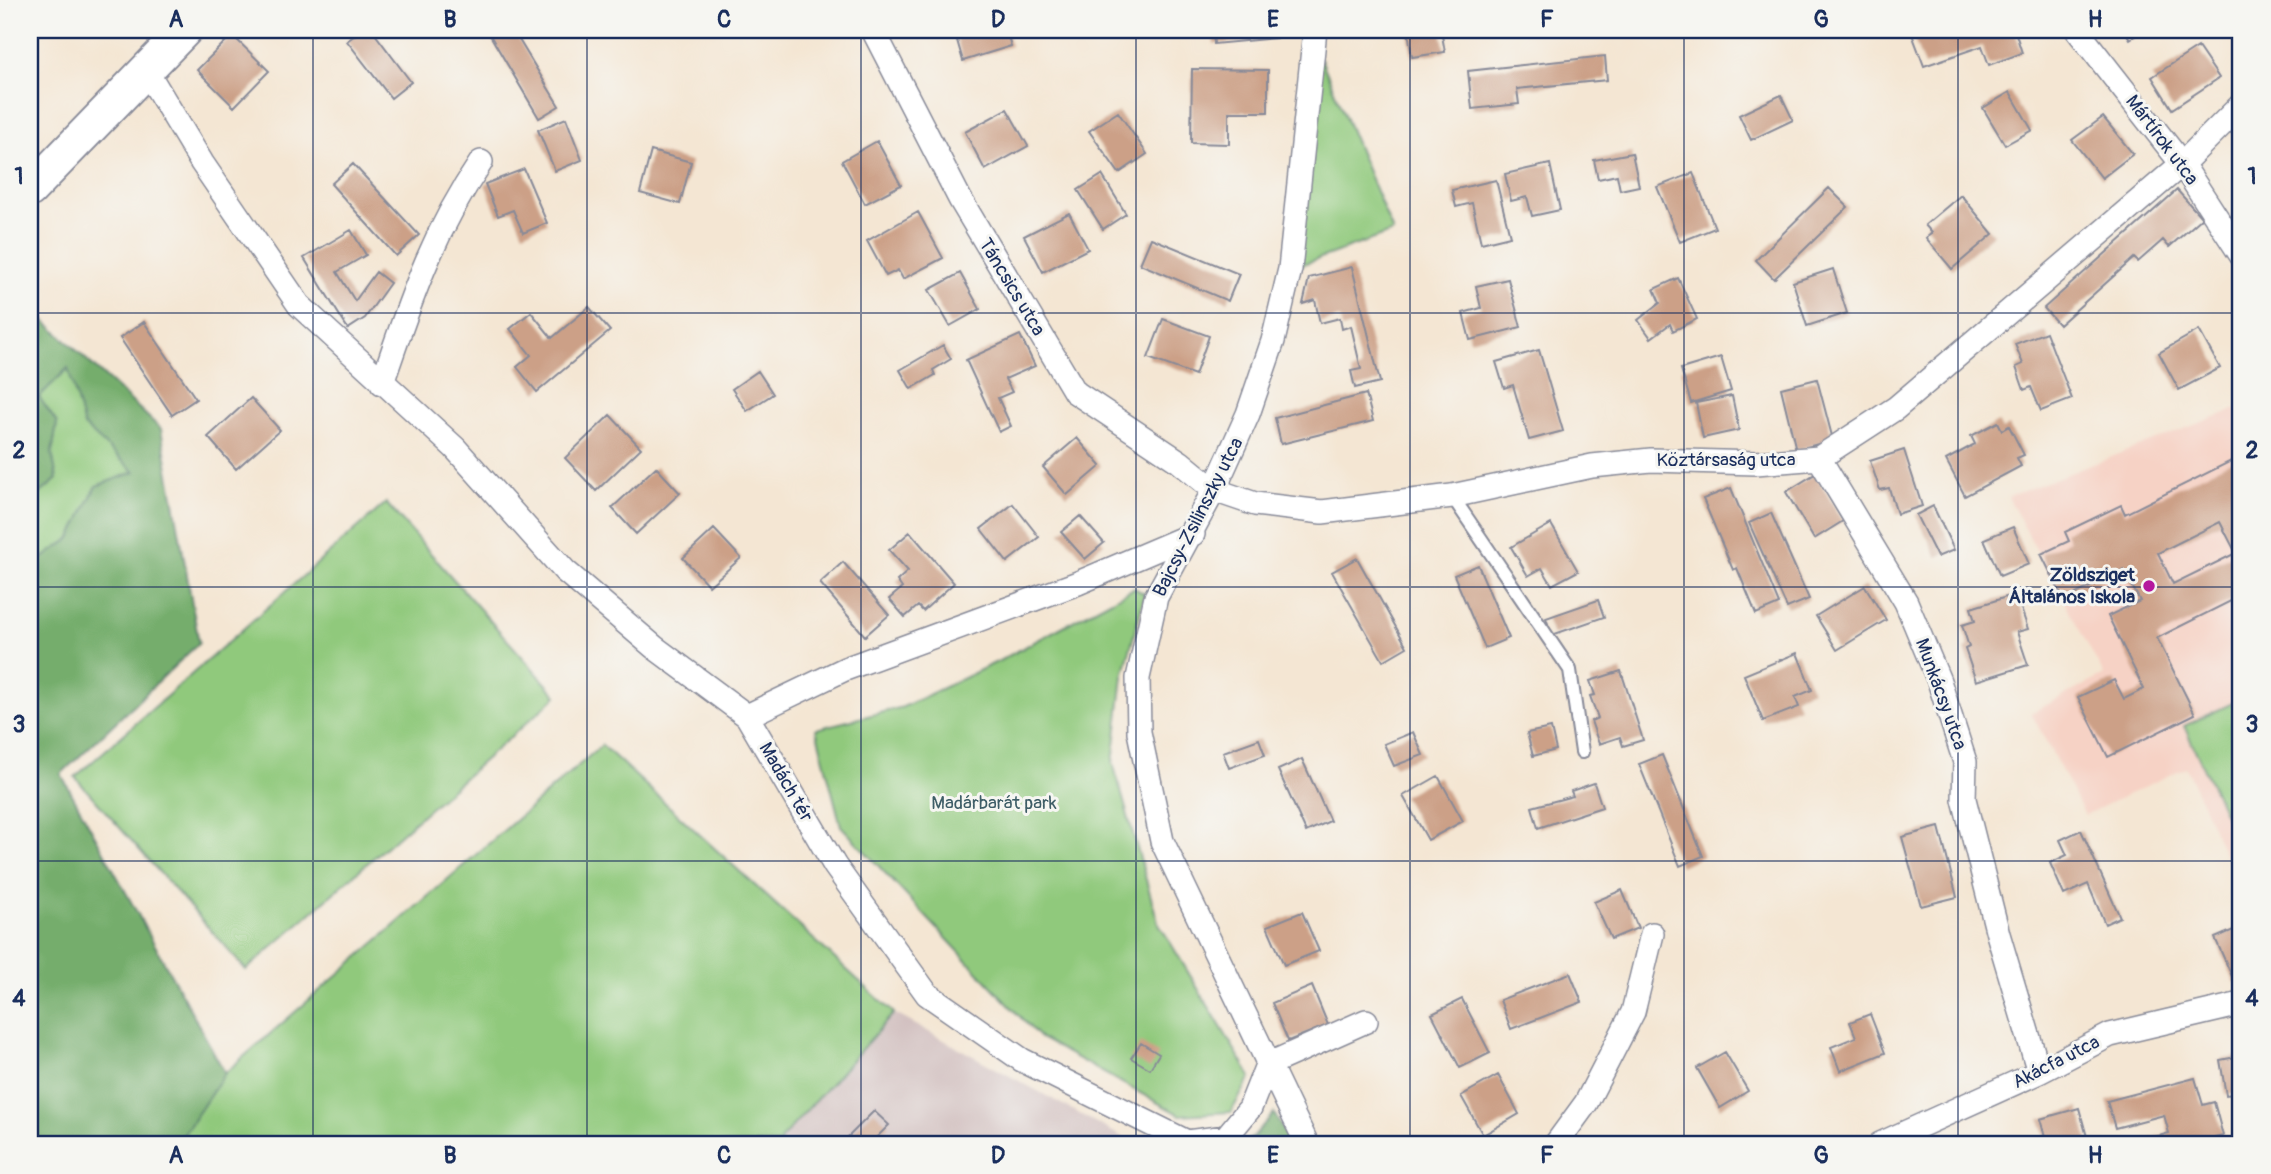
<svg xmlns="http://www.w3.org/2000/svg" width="2271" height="1174" font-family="Pangolin,sans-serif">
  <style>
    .built { fill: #f6d2c5 }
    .industrial { fill: #d1bfbf }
    .green { fill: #90c97c; stroke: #567c6d; stroke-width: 2 }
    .forest { fill: #74ad6c; stroke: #486e65; stroke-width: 2 }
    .building { fill: #cca087; fill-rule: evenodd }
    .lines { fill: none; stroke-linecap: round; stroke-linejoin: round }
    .service-casing { stroke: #888a98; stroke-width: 16 }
    .minor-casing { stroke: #888a98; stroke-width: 26 }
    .secondary-casing { stroke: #888a98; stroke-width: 37 }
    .service { stroke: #fff; stroke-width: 12 }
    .minor { stroke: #fff; stroke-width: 23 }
    .secondary { stroke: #fff; stroke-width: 33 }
    .grid { fill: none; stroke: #1b2f5e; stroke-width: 2; stroke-opacity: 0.55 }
    .poi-dot { fill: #b5179e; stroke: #f6f6f2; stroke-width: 2.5 }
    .labels { text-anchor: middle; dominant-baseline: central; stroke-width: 6; stroke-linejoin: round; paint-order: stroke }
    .street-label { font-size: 19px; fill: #1b2f5e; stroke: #f6f6f2 }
    .poi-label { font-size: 19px; font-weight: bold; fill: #1b2f5e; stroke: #f6f6f2; text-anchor: end }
    .park-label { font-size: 19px; fill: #3e5d67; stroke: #f6f6f2 }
    .neatline { fill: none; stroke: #1b2f5e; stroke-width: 2.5 }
    .grid-label { font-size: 23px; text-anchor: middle; font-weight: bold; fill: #1b2f5e }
  </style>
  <rect width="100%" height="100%" fill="#f6f6f2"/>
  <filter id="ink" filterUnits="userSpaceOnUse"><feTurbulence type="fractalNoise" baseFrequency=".0143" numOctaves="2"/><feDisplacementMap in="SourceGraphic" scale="14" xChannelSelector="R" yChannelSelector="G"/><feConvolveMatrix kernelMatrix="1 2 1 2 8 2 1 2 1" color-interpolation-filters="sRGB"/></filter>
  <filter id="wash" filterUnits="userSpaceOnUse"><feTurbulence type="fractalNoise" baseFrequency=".00686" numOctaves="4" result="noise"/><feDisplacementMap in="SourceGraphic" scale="28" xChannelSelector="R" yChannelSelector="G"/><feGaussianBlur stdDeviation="1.57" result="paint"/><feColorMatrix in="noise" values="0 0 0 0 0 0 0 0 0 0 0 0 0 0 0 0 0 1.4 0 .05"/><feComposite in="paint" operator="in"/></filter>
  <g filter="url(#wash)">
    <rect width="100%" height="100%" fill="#f4e6d3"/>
    <path class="built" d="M2241,407V892L2186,767L2085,815L2031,713L2104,675L2008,497Z"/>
    <path class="industrial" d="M894,1013L1135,1144H781L780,1140Z"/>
    <path class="green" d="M1321,59L1393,232L1298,266Z
      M69,368L84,426L135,472L96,486L71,538L37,562L30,558V492L37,496L57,479L52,453L57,423L38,397Z
      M386,503L557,696L246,970L75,777Z
      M1134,588L1145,594L1123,676L1113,763L1158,922L1251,1077L1231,1112L1180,1115L1040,1038L841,826L816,729L903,707L999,661Z
      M2241,699V849L2184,726Z
      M602,745L894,1013L780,1140L781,1144H177L225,1073Z"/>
    <path class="forest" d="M30,307L161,429L199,643L61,774L225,1073L177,1144H30V558L37,562L71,538L96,486L135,472L84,426L68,368L39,397L57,423L52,453L57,479L37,496L30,492Z
      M1274,1113L1290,1144H1242L1253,1137Z"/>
    <g id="blocks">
      <path class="building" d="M362,30H372L411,82L391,98L347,41Z
        M487,30H513L559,106L539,118Z
        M954,30H1006L1011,46L963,61Z
        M1213,30H1275L1276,38L1214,44Z
        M1408,30H1441L1445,52L1412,57Z
        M1924,30H2027L2016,34L2022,53L1989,65L1982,46L1924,66L1912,34Z
        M2124,30H2144L2130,39Z
        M232,35L269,71L234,107L197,70Z
        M2198,47L2219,78L2172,109L2152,77Z
        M1605,56L1607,80L1517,89L1519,104L1472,109L1468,71Z
        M1192,69L1268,70V112H1229V144L1191,143Z
        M2010,92L2032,130L2005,145L1983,108Z
        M1781,95L1793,120L1751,140L1739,115Z
        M1007,109L1028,146L985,170L965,132Z
        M1118,112L1147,154L1119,173L1089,131Z
        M2103,117L2133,154L2102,178L2072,140Z
        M566,118L582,160L555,171L538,130Z
        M877,141L901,185L865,204L842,161Z
        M651,151L691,162L680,204L640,193Z
        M1632,153L1639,186L1620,190L1617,175L1598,179L1594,160Z
        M353,164L419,235L396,256L331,184Z
        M1550,164L1560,210L1532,216L1527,197L1511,201L1505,174Z
        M524,169L547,223L523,233L513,210L498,216L485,184Z
        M1693,173L1715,228L1680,242L1657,187Z
        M1102,175L1126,214L1103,229L1078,190Z
        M1496,180L1510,236L1481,243L1472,203L1456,207L1452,190Z
        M1829,188L1848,207L1774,279L1756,260Z
        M2177,190L2202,218L2169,247L2163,240L2138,262L2134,258L2059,325L2044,308Z
        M1961,195L1993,234L1952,269L1926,238L1932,233L1925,225Z
        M918,212L943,258L903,279L898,270L886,276L867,241Z
        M1069,213L1088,249L1043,272L1024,236Z
        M351,230L366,255L337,272L355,301L376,272L390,283L365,318L348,329L304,258Z
        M1151,238L1239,274L1228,301L1140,264Z
        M1352,267L1380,382L1355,388L1351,371L1361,369L1351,326L1342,329L1340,318L1320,323L1315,300L1303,304L1309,278Z
        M1833,269L1847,313L1807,326L1793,282Z
        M960,273L980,309L950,326L929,290Z
        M1678,278L1697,319L1673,331L1670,324L1651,338L1638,320L1660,303L1654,289Z
        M1508,279L1521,327L1470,340L1463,313L1481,308L1476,286Z
        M589,307L610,331L537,392L517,367L531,355L510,329L531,312L552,338Z
        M1163,319L1209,336L1195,375L1148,358Z
        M144,322L196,399L172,415L120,338Z
        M2199,330L2220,368L2179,390L2159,353Z
        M2046,332L2072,399L2041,411L2031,387L2024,390L2016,367L2023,364L2015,344Z
        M1020,335L1035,366L1005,379L1012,392L998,398L1011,426L999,432L966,360Z
        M943,345L951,359L933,370L935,375L911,389L900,370Z
        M1539,350L1563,431L1529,440L1513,385L1504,388L1496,362Z
        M1721,357L1731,391L1691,403L1681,369Z
        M758,371L773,394L747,411L732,389Z
        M1817,379L1833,440L1796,450L1781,388Z
        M1366,394L1373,421L1281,444L1275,418Z
        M1732,396L1739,430L1703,438L1696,403Z
        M251,398L280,430L236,469L208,437Z
        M610,415L641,448L596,491L565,458Z
        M1998,422L2002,430L2009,426L2024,455L2017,458L2021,466L1965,496L1946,460L1975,444L1971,436Z
        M1077,438L1101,466L1067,495L1043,467Z
        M1904,450L1922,506L1897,514L1889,488L1880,490L1870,461Z
        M2241,456V596L2157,638L2195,714L2108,757L2078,697L2114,680L2124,699L2144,689L2108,616L2140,601L2124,570L2064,600L2041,554L2069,541L2065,532L2121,505L2125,514ZM2220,522L2236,553L2173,584L2158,553Z
        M656,467L680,493L636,534L612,508Z
        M1815,474L1843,521L1814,539L1786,492Z
        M1731,488L1779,604L1756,614L1737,568L1733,570L1703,499Z
        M1013,504L1039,537L1007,562L981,529Z
        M1933,506L1954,550L1937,557L1916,515Z
        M1771,513L1809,599L1787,608L1749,523Z
        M1080,516L1104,543L1085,559L1061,532Z
        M1551,524L1578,571L1552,585L1542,568L1528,576L1511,547Z
        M2013,527L2029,564L2000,576L1984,539Z
        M714,529L741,558L709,586L683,558Z
        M910,532L954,583L923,611L918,606L905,617L889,599L902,588L897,581L908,571L889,550Z
        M1357,558L1407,647L1383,661L1332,572Z
        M843,562L889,615L865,636L820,583Z
        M1478,565L1509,638L1485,648L1454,575Z
        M1865,586L1886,620L1837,650L1816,616Z
        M2016,594L2028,629L2017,632L2028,665L1976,681L1965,649L1969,647L1962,625L1975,621L1971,608Z
        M1598,600L1604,617L1552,635L1546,618Z
        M1797,653L1812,690L1795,697L1799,707L1763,721L1744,675Z
        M1621,671L1643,740L1623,746L1620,737L1599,744L1591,721L1598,718L1590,696L1595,695L1590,681Z
        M1551,728L1556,750L1533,756L1527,733Z
        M1413,732L1423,755L1394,766L1384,744Z
        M1259,739L1265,755L1229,768L1223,752Z
        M1662,755L1703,856L1680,866L1639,764Z
        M1302,759L1330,821L1306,832L1278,770Z
        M1438,776L1463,821L1428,840L1403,796Z
        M1594,783L1602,807L1538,828L1532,807L1573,796L1571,791Z
        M1939,827L1957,897L1921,906L1902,837Z
        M2081,830L2120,917L2105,924L2088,884L2064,895L2050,863L2067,855L2060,840Z
        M1622,890L1638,928L1611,939L1594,902Z
        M1302,912L1319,951L1284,965L1267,926Z
        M2238,928L2241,937V980L2235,983L2215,938Z
        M1570,973L1582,1002L1511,1029L1500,1000Z
        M1312,986L1328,1025L1288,1041L1272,1003Z
        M1462,999L1490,1053L1460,1068L1432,1014Z
        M1870,1014L1885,1053L1840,1071L1831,1047L1856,1037L1850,1022Z
        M1141,1043L1159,1054L1150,1069L1131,1058Z
        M1725,1052L1748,1091L1720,1108L1697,1068Z
        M2241,1056V1093L2226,1095L2220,1060Z
        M1498,1075L1519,1114L1483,1135L1461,1096Z
        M2195,1078L2203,1105L2214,1102L2223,1136L2192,1144H2132L2169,1133L2164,1115L2115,1128L2107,1101Z
        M2079,1108L2089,1144H2047L2040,1119Z
        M874,1111L889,1125L870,1144H841Z"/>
    </g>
  </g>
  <g filter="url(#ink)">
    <use href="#blocks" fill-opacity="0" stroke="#888a98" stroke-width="2"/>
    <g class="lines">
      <defs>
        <path id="service" d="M1452,496L1570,670L1582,752"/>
        <path id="minor" d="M873,30L960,199L1075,392L1180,462L1214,490L1255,504L1322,512L1452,496L1592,466L1651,460L1756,463L1819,458L1896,408L2182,164L2241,105
          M2077,30L2182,164L2241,255
          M146,70L202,163L299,305L455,448L565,571L654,647L747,716L835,866L927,994L1022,1060L1191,1144
          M382,383C411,299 431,236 481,162
          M1819,458L1906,602L1939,681L1965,762L1964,799L1998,934L2039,1072
          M747,716L845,669L1078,583L1193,534
          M1187,1142L1226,1137L1250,1108L1267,1065L1366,1021
          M1307,1144L1162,841L1139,732L1138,678L1156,597L1214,490L1248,414L1273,341L1290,269L1315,30
          M1556,1144L1586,1103L1633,1012L1652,934
          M1880,1144L2039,1072L2110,1035L2241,1004"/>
        <path id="secondary" d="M30,190L185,30"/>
      </defs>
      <use href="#service" class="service-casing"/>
      <use href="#minor" class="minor-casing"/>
      <use href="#secondary" class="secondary-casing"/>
      <use href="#service" class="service"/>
      <use href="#minor" class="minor"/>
      <use href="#secondary" class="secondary"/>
    </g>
  </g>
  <path class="grid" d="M313,30V1144M587,30V1144M861,30V1144M1136,30V1144M1410,30V1144M1684,30V1144M1958,30V1144M30,313H2241M30,587H2241M30,861H2241"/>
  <circle class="poi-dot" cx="2149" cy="586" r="7"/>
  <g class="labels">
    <g class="street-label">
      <text transform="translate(2162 140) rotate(53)">Mártírok utca</text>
      <text transform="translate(1012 287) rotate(59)">Táncsics utca</text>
      <text x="1726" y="460">Köztársaság utca</text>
      <text transform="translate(1198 517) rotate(-63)">Bajcsy-Zsilinszky utca</text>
      <text transform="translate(1941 694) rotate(70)">Munkácsy utca</text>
      <text transform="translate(786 782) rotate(60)">Madách tér</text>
      <text transform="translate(2056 1062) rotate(-27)">Akácfa utca</text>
    </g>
    <g class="poi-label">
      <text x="2135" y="575">Zöldsziget<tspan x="2135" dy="22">Általános Iskola</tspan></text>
    </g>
    <g class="park-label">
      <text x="994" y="803">Madárbarát park</text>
    </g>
  </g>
  <rect width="2271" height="1174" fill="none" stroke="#f6f6f2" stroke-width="77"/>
  <rect x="38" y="38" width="2194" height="1098" class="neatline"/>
  <g class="grid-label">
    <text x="176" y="27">A</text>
    <text x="450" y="27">B</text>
    <text x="724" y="27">C</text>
    <text x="998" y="27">D</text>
    <text x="1273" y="27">E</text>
    <text x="1547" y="27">F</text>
    <text x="1821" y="27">G</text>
    <text x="2095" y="27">H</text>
    <text x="19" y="184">1</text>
    <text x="2252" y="184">1</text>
    <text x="19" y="458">2</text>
    <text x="2252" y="458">2</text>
    <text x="19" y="732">3</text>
    <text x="2252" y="732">3</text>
    <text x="19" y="1006">4</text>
    <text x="2252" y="1006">4</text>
    <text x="176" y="1163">A</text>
    <text x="450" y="1163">B</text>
    <text x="724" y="1163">C</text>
    <text x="998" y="1163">D</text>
    <text x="1273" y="1163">E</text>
    <text x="1547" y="1163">F</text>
    <text x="1821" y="1163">G</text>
    <text x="2095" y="1163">H</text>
  </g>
</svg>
